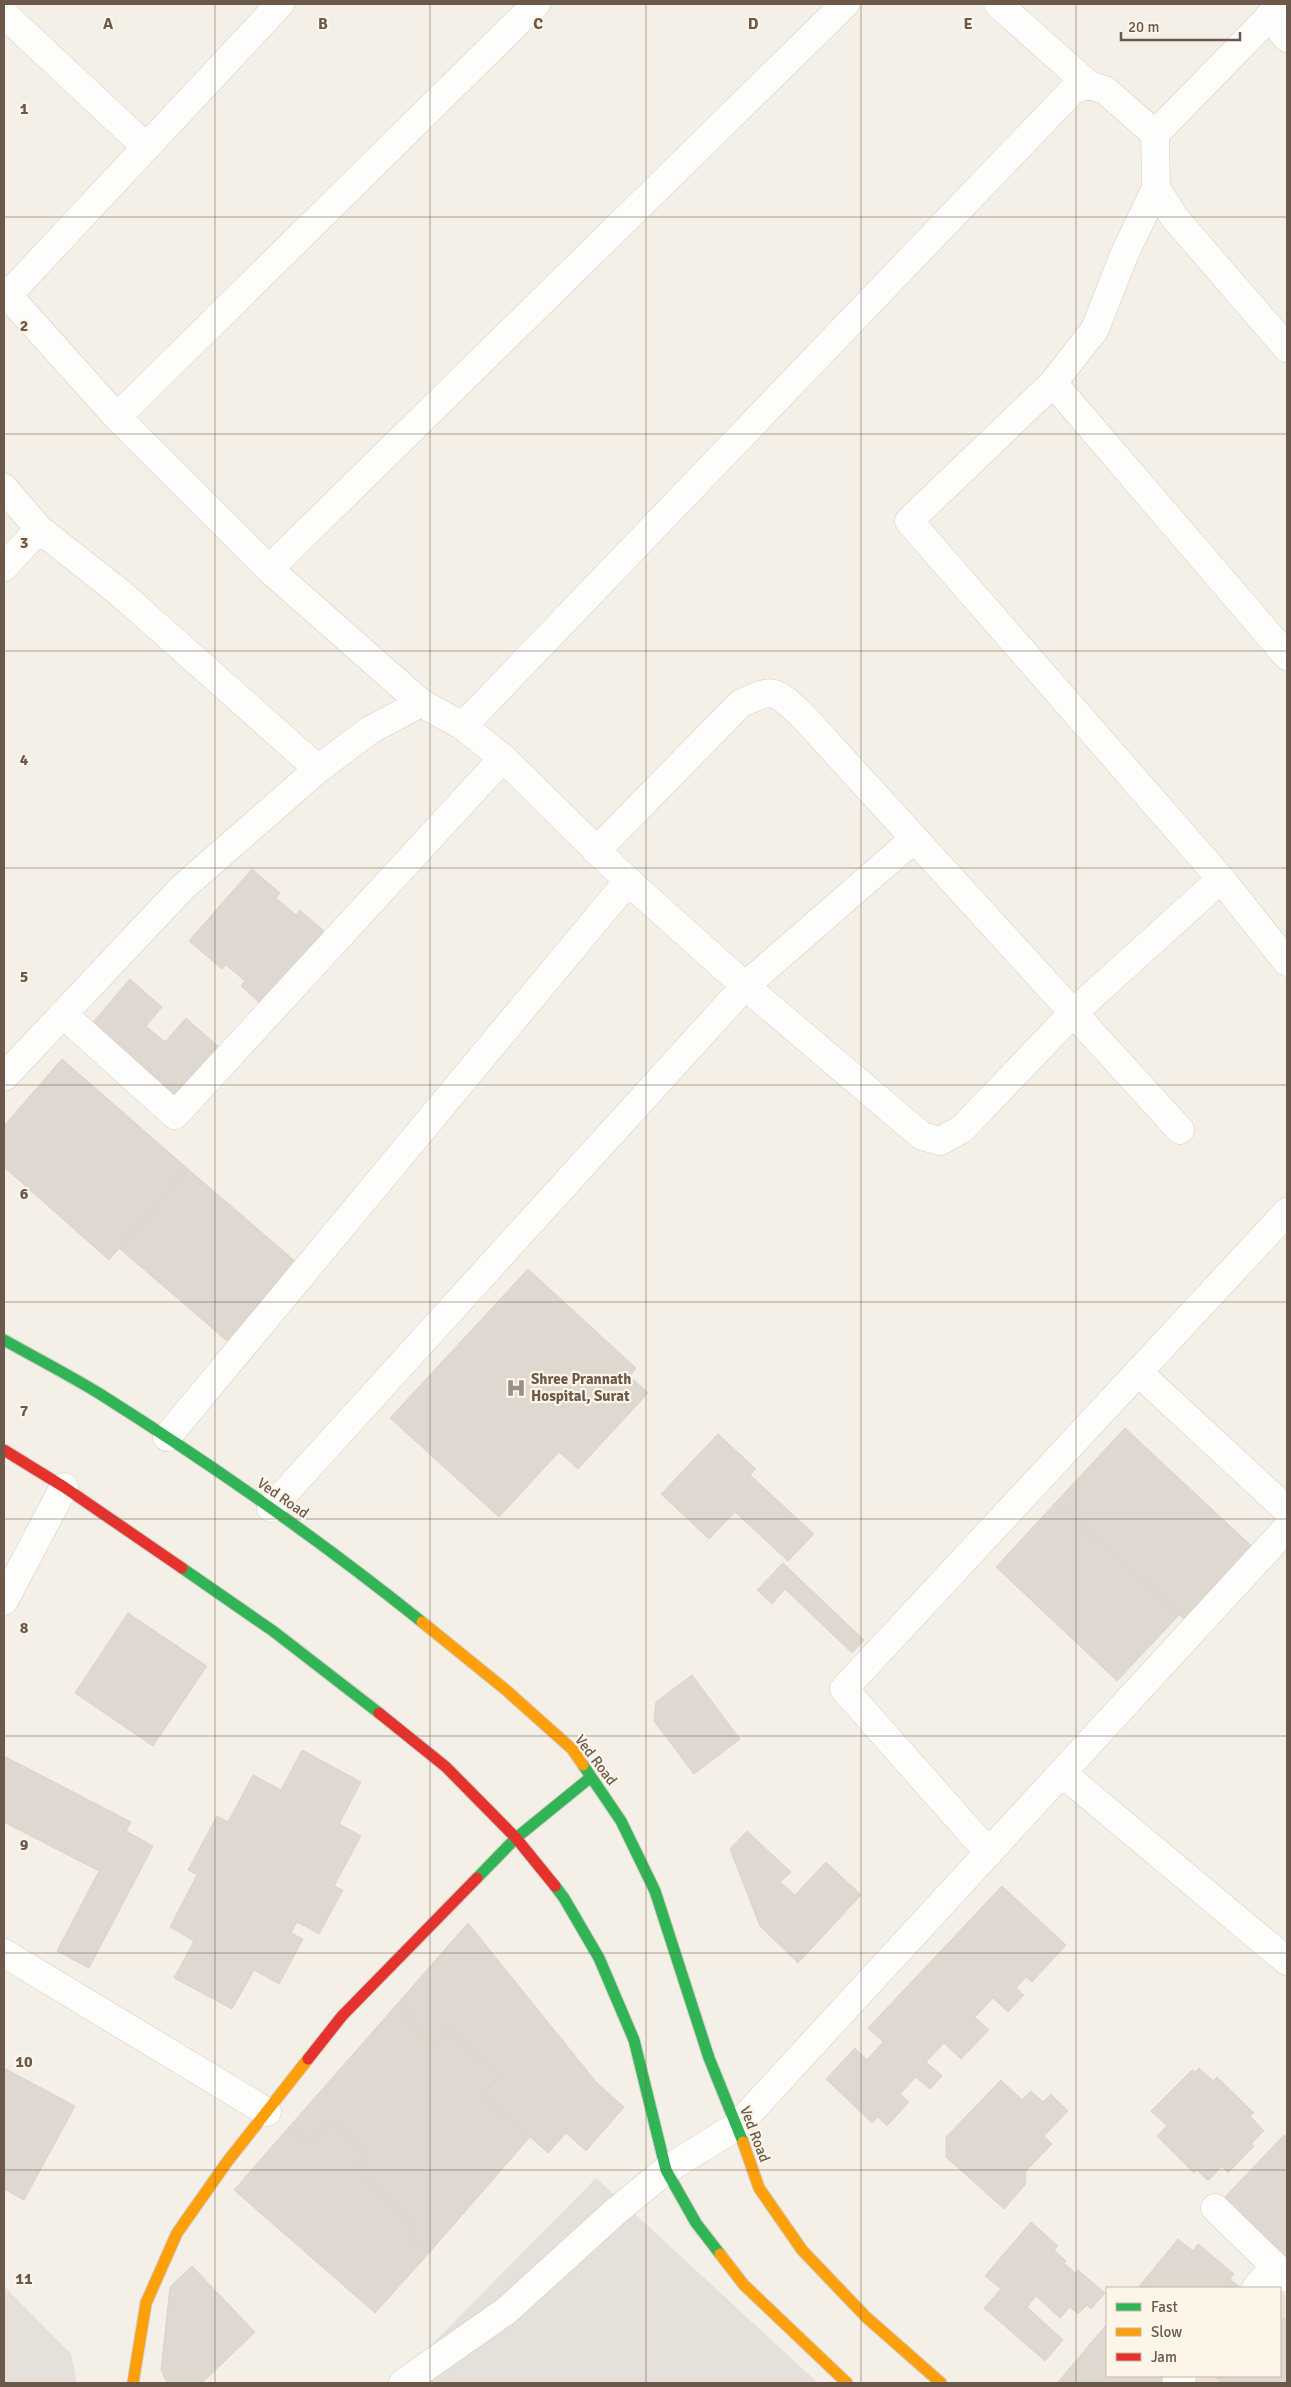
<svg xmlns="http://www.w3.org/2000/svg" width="1291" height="2387" font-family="Signika,sans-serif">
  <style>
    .residential { fill: #ece3d5 }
    .industrial { fill: #e5e0d9 }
    .building { fill: #dfd8d0; stroke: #dcd3ca }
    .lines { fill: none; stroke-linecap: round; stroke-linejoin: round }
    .street-casing { stroke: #d2cdc6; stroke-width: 29 }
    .fast-casing { stroke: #d2ccc4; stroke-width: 13 }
    .slow-casing { stroke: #d2ccc4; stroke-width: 13 }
    .jam-casing { stroke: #d2ccc4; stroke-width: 13 }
    .street { stroke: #fdfdfb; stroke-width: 28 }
    .fast { stroke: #30b455; stroke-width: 11 }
    .slow { stroke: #ff9f0a; stroke-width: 11 }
    .jam { stroke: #e5322d; stroke-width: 11 }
    .grid { fill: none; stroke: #6d594c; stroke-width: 1; stroke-opacity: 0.55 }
    .labels { text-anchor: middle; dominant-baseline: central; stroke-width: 4.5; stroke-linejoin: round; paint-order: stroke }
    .poi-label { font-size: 15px; font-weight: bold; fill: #6d594c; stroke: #fcf5e8; text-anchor: start }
    .street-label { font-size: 15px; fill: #6d594c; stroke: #fcf5e8 }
    .grid-label { font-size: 16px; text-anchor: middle; font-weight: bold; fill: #6d594c; stroke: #fcf5e8; stroke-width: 4.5; stroke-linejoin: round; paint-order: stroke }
  </style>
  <rect width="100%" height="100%" fill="#f4f0e7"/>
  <path class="residential" d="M1280,2290L1287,2297V2383H1192L1198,2376H1280Z"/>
  <path class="industrial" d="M596,2178L818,2383H394Z
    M4,2286L71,2354L77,2383H4Z"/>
  <path class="building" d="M252,869L280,893L276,898L296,915L300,910L325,932L261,1004L241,986L245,981L226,965L222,969L189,941Z
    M130,979L162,1007L146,1026L165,1042L186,1018L221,1049L175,1102L88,1028Z
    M62,1059L188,1169L109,1260L4,1167V1126Z
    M188,1169L295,1261L227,1341L119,1248Z
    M528,1269L636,1368L630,1376L648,1393L578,1469L559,1452L499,1517L390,1418Z
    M1125,1428L1257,1551L1189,1624L1057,1501Z
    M718,1434L756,1469L750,1475L814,1534L788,1561L735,1512L709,1539L661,1494Z
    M1057,1501L1179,1615L1117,1681L996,1567Z
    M783,1563L864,1640L852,1653L785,1589L772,1604L757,1590Z
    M128,1613L207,1666L153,1746L75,1693Z
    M692,1675L740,1739L694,1774L654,1721L656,1702Z
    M302,1750L361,1782L339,1824L361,1836L334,1886L343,1890L319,1934L297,1922L291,1933L303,1939L279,1984L254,1970L232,2009L174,1978L194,1941L170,1927L197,1875L188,1870L217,1816L228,1822L253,1775L281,1790Z
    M4,1756L131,1822L126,1831L153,1846L89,1968L57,1951L99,1871L4,1822Z
    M747,1831L791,1872L780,1882L795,1895L826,1862L861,1895L798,1963L760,1926L730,1849Z
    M1002,1886L1066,1945L1032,1982L1026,1977L1016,1988L1024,1995L1008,2012L993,1998L975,2017L989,2030L961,2059L944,2043L926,2062L942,2076L930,2089L916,2077L900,2094L909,2102L887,2126L878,2117L872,2123L826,2079L855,2048L867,2060L883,2042L868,2028Z
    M468,1923L597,2083L624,2107L586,2151L566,2133L548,2153L482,2094L500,2075L448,2029L435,2045L406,2020L411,2013L398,2003Z
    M398,2003L411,2013L406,2020L435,2045L448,2029L500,2075L482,2094L530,2137L429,2253L408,2234L416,2224L354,2170L368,2153L330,2120L309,2144L289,2127Z
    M4,2068L75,2106L24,2200L4,2189Z
    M1199,2068L1213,2081L1217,2077L1254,2113L1250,2116L1264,2131L1251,2144L1254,2146L1228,2173L1222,2166L1208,2181L1197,2170L1194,2173L1157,2136L1167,2126L1151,2111L1192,2070L1195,2072Z
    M1001,2080L1022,2100L1031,2091L1043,2102L1051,2094L1068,2111L1044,2136L1052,2144L1026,2171L1025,2185L1004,2209L946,2157V2137Z
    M330,2120L368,2153L354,2170L416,2224L408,2234L429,2253L375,2313L234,2190L289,2127L309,2144Z
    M1284,2135L1287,2138V2259L1223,2199Z
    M1031,2222L1058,2246L1054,2250L1066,2261L1064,2263L1075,2273L1078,2270L1105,2293L1091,2309L1087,2305L1078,2314L1070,2307L1060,2318L1036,2296L1027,2307L1063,2340L1045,2361L984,2308L1001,2289L985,2276Z
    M1178,2239L1193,2251L1198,2244L1234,2274L1230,2279L1241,2288H1138Z
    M192,2266L255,2332L202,2383H167L161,2370L170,2287Z
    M1282,2317L1287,2321V2383H1223L1214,2376H1280V2321Z
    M1107,2324V2376H1172L1166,2383L1058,2382Z"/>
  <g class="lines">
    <defs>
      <path id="street" d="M998,4L1089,85
        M1282,4L1155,134L1156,188L1174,217L1287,348
        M4,14L146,147
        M1269,16L1287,38
        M1156,188L1124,255L1095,329L1053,383L909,521L1221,879L1287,962
        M4,291L117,417L269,569L421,703L463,726L503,758L628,881L745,986L922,1136L940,1141L962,1129L1073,1013L1221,879
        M8,295L280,4
        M1053,383L1287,656
        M117,417L536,4
        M4,488L39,529L119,592L318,769
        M4,567L39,529
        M269,569L845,4
        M463,726L1073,90L1089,85L1105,90L1155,134
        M596,851L740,704C773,688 774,689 801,714L1180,1130
        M63,1014L175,1115L503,758
        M4,1077L182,888L318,769L370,730L421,703
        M1138,1372L1287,1510
        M167,1437L628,881
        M271,1508L745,986L914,839
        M4,1601L64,1487
        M1062,1773L1287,1961
        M989,1853L844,1689L1287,1212
        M4,1953L267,2112
        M1215,2208L1287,2278
        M1256,2288L1275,2266
        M403,2383L506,2311L615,2212L666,2170L737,2126L1287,1528
        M1176,2383L1182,2376"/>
      <path id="fast" d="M4,1340C36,1358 69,1375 100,1394C211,1464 320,1540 422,1622
        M182,1568L273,1631L379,1713
        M583,1765L621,1821L655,1891L709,2058L743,2142
        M477,1878L516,1838L591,1777
        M555,1886L564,1898L599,1958L634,2040L666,2170L696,2223L720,2254"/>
      <path id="slow" d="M422,1622L506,1690L572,1749L583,1765
        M743,2142L759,2188L802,2250L866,2317L941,2383
        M720,2254L744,2285L847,2383
        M133,2383L146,2303L177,2233L227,2162L308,2059"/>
      <path id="jam" d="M4,1450L64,1487L182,1568
        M379,1713L446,1767L516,1838L555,1886
        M308,2059L342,2016L477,1878"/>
    </defs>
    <use href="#street" class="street-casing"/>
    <use href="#fast" class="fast-casing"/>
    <use href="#slow" class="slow-casing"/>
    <use href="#jam" class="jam-casing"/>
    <use href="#street" class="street"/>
    <use href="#fast" class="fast"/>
    <use href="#slow" class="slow"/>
    <use href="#jam" class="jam"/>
  </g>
  <path class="grid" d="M215,4V2383M430,4V2383M646,4V2383M861,4V2383M1076,4V2383M4,217H1287M4,434H1287M4,651H1287M4,868H1287M4,1085H1287M4,1302H1287M4,1519H1287M4,1736H1287M4,1953H1287M4,2170H1287"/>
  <defs>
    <symbol id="hospital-bare" viewBox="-9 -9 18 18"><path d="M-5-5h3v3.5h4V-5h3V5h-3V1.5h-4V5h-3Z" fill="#9c8e82" stroke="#fcf5e8" stroke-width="2.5" paint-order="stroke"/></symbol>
  </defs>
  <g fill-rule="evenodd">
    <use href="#hospital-bare" x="502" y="1374" width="28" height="28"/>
  </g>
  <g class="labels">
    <g class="poi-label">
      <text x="531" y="1379">Shree Prannath<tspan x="531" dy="17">Hospital, Surat</tspan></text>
    </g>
    <g class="street-label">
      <text transform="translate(283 1498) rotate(35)">Ved Road</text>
      <text transform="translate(596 1760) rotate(53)">Ved Road</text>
      <text transform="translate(755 2134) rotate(69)">Ved Road</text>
    </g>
  </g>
  <g class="grid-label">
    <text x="108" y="29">A</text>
    <text x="323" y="29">B</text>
    <text x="538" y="29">C</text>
    <text x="753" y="29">D</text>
    <text x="968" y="29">E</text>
    <text x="24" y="114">1</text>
    <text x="24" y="331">2</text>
    <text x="24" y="548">3</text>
    <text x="24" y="765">4</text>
    <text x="24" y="982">5</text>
    <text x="24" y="1199">6</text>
    <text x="24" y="1416">7</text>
    <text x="24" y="1633">8</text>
    <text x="24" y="1850">9</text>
    <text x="24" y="2067">10</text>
    <text x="24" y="2284">11</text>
  </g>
  <rect width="1291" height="2387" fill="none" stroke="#6d594c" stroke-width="10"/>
  <rect x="1106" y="2287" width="175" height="90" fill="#fcf5e8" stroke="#c3b7aa"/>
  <rect x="1116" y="2303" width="25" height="8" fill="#30b455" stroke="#c3b7aa"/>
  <text x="1151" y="2312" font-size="15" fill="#6d594c">Fast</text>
  <rect x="1116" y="2328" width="25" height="8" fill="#ff9f0a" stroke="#c3b7aa"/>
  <text x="1151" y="2337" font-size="15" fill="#6d594c">Slow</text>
  <rect x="1116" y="2353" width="25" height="8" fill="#e5322d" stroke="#c3b7aa"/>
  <text x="1151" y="2362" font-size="15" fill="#6d594c">Jam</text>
  <path d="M1121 32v8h119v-8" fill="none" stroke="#6d594c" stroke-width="2.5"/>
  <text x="1128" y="32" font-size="15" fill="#6d594c" stroke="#fcf5e8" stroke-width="4" paint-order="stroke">20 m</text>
</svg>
